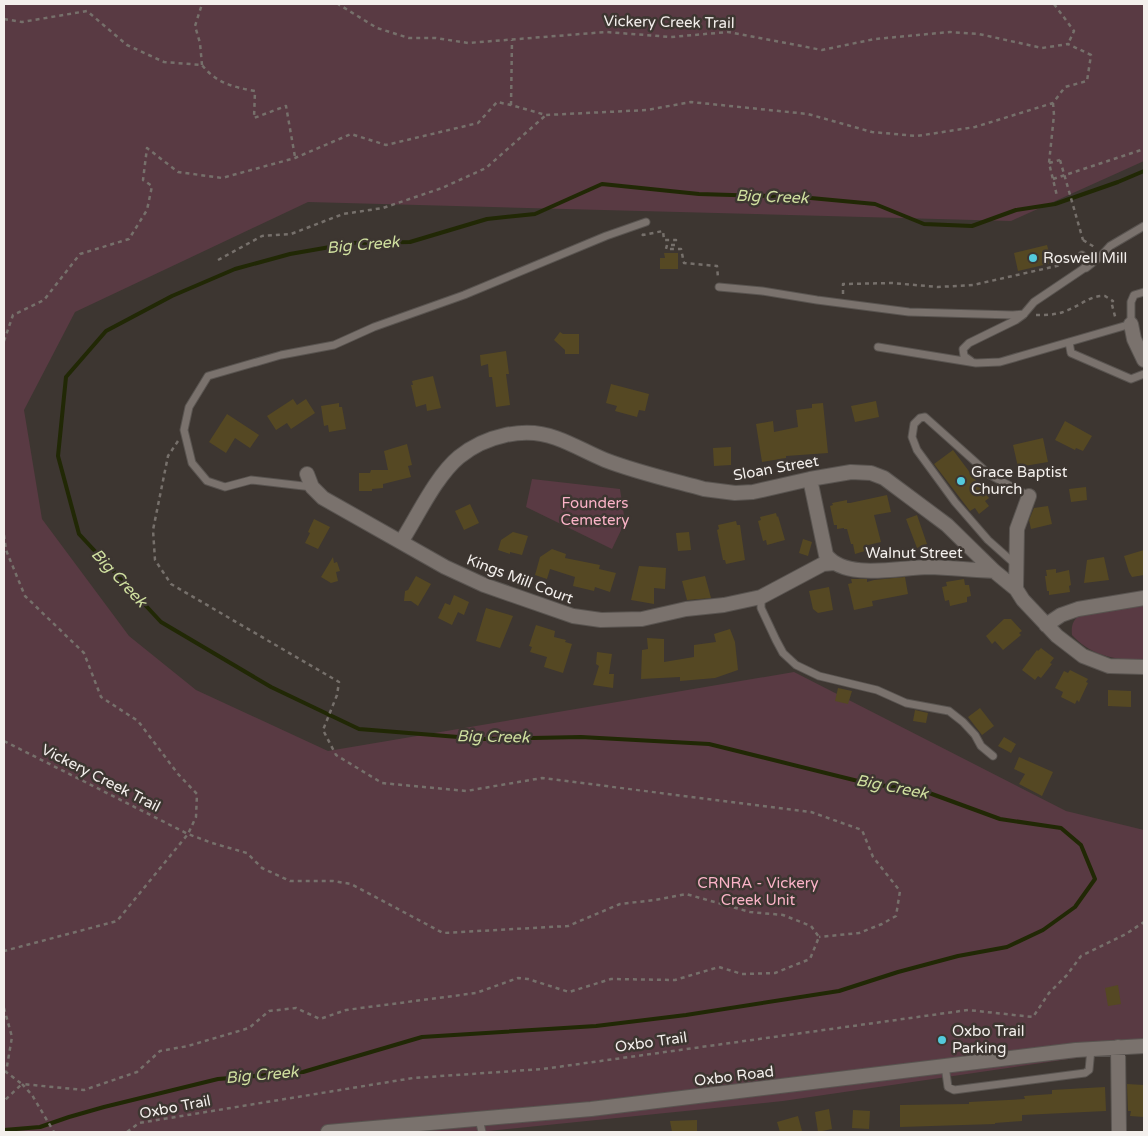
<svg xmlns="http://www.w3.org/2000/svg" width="1148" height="1136" font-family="'Varela Round',sans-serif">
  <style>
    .green { fill: #593a43 }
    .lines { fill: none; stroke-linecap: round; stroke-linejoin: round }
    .stream { stroke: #212805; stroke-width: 4 }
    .building { fill: #554823 }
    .lane-casing { stroke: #595450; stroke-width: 9 }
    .street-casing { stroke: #595450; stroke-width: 16 }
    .path { stroke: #76706b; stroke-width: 2.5; stroke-dasharray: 4 4; stroke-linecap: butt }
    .lane { stroke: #7a726d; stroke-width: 7 }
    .street { stroke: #7a726d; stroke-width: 14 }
    .path-bridge { stroke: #76706b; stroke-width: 2.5; stroke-dasharray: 4 4; stroke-linecap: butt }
    .poi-dot { fill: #54cadc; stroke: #3d3631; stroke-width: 2 }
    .labels { text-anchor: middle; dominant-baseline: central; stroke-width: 5; stroke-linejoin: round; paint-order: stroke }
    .street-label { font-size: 15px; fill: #f3efec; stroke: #3d3631 }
    .poi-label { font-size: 15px; fill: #f3efec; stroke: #3d3631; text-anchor: start }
    .park-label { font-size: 15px; fill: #fab3c7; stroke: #3d3631 }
    .water-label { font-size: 16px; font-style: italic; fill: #cfdf9f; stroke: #3d3631 }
  </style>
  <rect width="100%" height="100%" fill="#3d3631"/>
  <path class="green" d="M4,4H1144V161L1011,221L308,202L75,312L24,410L42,519L129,636L196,690L328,751L794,672L1066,811L1144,830V1048L783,1101L479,1132H4Z
    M532,479L620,489L625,522L612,549L526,507Z
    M1144,604V659C1117,661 1091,656 1072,635C1071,625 1073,620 1081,614Z"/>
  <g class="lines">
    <path class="stream" d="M4,1130L40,1127L69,1117L104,1107L218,1079L303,1072L422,1037L596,1026L686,1015L839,991L898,972L958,956L1007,947L1043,930L1075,907L1095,879L1081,845L1061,828L1000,819L921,790L870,784L709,744L581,737L483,739L359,729L271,687L161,622L79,534L58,456L66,377L106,331L172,296L235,269L290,254L353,243L410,242L487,219L535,214L602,184L699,194L800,197L875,204L924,224L972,226L1016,210L1055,204L1118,182L1144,171"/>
  </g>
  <path class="building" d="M1047,245L1052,263L1018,271L1014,253Z
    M664,253H678V269H660V258H665Z
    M560,332L563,334H579V354H565V350L554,340Z
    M506,351L509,374H506L510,405L496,407L492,377H489L488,364L481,366L480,355Z
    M433,376L441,408L427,411L426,404L416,407L411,385H413L412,381Z
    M611,384L649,394L645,411L639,410L637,417L615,411L617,406L606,403Z
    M293,399L297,405L306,399L315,413L291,429L287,423L276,430L267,416Z
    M876,401L879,417L855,422L851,406Z
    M339,403V407H342L346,429L329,432L328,425L324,426L321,406Z
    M823,403L828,453L786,456V458L762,462L756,424L773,421L774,432L798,427L796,410L812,408V404Z
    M227,414L259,435L250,448L235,438L226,453L209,442Z
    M1065,421L1092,436L1083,451L1076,448L1075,450L1055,440Z
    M1043,438L1048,462L1018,467L1013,445Z
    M407,444L412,465L408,466L411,477L383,484V488L372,489V491H359V473H370L371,470H388L384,451Z
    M731,447V465L714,466L713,448Z
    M953,450L989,498L985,501L989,506L979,514L975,508L970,511L934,464Z
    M1086,487L1087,500L1071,502L1069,489Z
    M887,495L891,512L874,515L881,542L864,546L865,551L855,554L853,544H851L847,529H844V528L837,529V525H834L830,506L833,505L832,503L847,500V503H850Z
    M470,504L479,523L464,530L455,511Z
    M1048,506L1052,524L1031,529L1029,520L1034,508Z
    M776,513L777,517L778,516L785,540L767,545L766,540L763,541L758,521L761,520L760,517Z
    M917,515L927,544L917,548L906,519Z
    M314,519L330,527L318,549L305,543L310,533L308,532Z
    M736,521L737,525H740L745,560L726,564L725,560H723L717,530L719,529L718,525Z
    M513,532L528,536L522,555L510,552V554L498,550L501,540Z
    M689,532L691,550L678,551L676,533Z
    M803,539L812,542L808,556L799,553Z
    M552,549L566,554L565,558L600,565L599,569L616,573L610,592L595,587L594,591L573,586L575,577L550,569L547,579L535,575L540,557Z
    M1144,550V575L1132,577L1129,572L1124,556Z
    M333,557L334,563L337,562L340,571L336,572L338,581L331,583L321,577Z
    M1104,557L1109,580L1084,583L1087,560Z
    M639,566L666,568L665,589L654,588V604L631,600Z
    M1056,569V573L1069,570L1071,585L1069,586L1070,592L1049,595V591H1047L1045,576H1047L1046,570Z
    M416,576L431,584L418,606L411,601H404L405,591L408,590Z
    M705,576L711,598L687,600L682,581Z
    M905,577L908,594L872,601L873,606L854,610L848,584L852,583L851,579H867V582L874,580Z
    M964,579L965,585H969L971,596L967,597V602L950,606L949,600L945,601L942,587L947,586L946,582Z
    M829,587L833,610L818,613L813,609L809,591Z
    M454,595L469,602L464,615L458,612L452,625L438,618L445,603L450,605Z
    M486,608L513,616L500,648L476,641Z
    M1004,619H1011L1022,631L1019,633L1021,635L1003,650L995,641L992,644L986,636Z
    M536,625L555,631L554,637L566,640L565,642L572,644L563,673L544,667L547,657L530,652L532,647L529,646Z
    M730,629L735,642L738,670L715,678L680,681V677L641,679L642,650L648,649L647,638L664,639V662L694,657V645L716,642L714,634Z
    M1041,648L1054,658L1050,663L1052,664L1041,678L1038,676L1035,680L1022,670L1037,650L1038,651Z
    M597,652L612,654L609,674H614L613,688L593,685L599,666L596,664Z
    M1070,670L1088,679L1086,682L1088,683L1079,702L1077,700L1075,704L1061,697L1063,692L1055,688L1064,671L1068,673Z
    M838,688L852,691L848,704L835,701Z
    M1108,690L1131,691V707L1108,706Z
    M980,708L994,726L982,735L968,717Z
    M915,710L928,713L926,723L913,721Z
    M1004,737L1016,744L1011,753L998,746Z
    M1019,757L1053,772L1042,796L1019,784L1025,774L1014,769Z
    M1118,985L1121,1004L1108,1006L1105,988Z
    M1127,1084L1144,1085V1117L1130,1116L1131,1111H1128Z
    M1105,1087L1106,1111L1022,1115V1121L995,1123V1124L900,1127V1105L969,1104V1102L1025,1099L1024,1096L1052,1094V1090Z
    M829,1109L832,1129L818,1132L815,1112Z
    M853,1110L870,1111L869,1129L852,1128Z
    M798,1116L802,1131L780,1132L777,1122Z
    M697,1120V1132H672L670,1121Z"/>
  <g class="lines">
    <defs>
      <path id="lane" d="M1086,268L1100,257L1110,246L1144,226
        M719,287L762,291L817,300L909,312L1013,315L1024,314
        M1069,342L1071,353L1131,379L1144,374
        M878,347L976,363L1000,362L1131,324V302L1134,295L1144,292
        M971,361L964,356L963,349L969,343L1016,320L1023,315L1034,302L1083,269L1088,264V261L1082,255
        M312,487L251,480L225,487L207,481L192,463L184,430L189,407L208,376L281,355L334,345L374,327L464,295L606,236L646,222
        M1016,565L988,540L955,502L917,450L912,437L914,424L920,418L925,417L990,475L1029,496
        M761,597V608L776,640L783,653L796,665L819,676L877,690L906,703L949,711L963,722L975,735L981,746L993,756
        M945,1066L948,1087L954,1090L1085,1073L1089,1070L1091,1049
        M479,1119L482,1132"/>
      <path id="street" d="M1131,324L1134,339L1144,360
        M307,474L312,487L323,498L445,567L484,585L573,616L601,620L642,619L686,609L724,605L761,597L823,564L834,563
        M810,479L826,555C846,581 900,567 929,567C951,568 973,570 994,571
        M401,542C417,517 436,476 459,457C485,436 524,426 556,438C573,444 588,453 605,460C636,472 671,480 704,489L735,493L753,492L810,479L851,472L871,473L884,478L947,525L994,571L1016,589L1023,600L1057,636L1083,656L1109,666L1144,667
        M1016,589L1017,529L1029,496
        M1046,625L1061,615L1078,609L1144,598
        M1118,1047L1119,1132
        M328,1132L591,1109L1076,1050L1144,1046"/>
    </defs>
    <use href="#lane" class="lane-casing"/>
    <use href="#street" class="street-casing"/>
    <path class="path" d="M1054,4L1074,31L1068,44
      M4,19L22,22L87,11L127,45L164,62L202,65C216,83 233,87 255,91L254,118L286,106L295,157
      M202,65L200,43L195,26L202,4
      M1053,103L1054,115L1049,163L1057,196
      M511,105L512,40
      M1049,163L1060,160
      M1053,179L1144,149
      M642,234L643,235L663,231L664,240H676L675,245H667L666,249H681L684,263L717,266L718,278
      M1083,240L1096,248
      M218,260L262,236L291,234L343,214L383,208L442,188L486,168L546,115
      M843,294V284L892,283L938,287L973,285L1061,265L1062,260L1074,257
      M1036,315C1047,315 1058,315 1068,310C1081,305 1091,295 1105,296L1113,301H1111L1116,320
      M4,341L13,315L44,300L80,254L129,239L147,210L152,186L143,180L147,148L178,172L222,178L295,158L351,134L386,145L478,123L497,102L511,105L546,115L647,110L691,102L808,114L872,132L917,136L975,127L1053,103L1065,87L1087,81L1091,55L1068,44L1042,48L979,34L950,32L875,39L822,50L728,32L671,37L606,32L468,43L436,38H409L377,28L338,4
      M178,441L168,456L153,530L155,560L171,584L339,682L337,695L323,730L336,755L382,783L466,791L542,778L811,812L862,830L873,857L900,891L896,916L882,924L859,933L819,937
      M4,535L6,550L25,596L84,653L101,697L138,721L178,774L197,794L196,817L188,834L117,921L4,951
      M4,741L188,834L212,843L247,853L262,868L290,881H333L351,884L443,933L568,926L620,904L655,900L686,894L750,912L783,915L811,926L819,937L810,959L775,973L742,974L719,967L675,980L611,979L569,992L528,979L518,978L476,993L346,1010L320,1019L296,1008L269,1011L249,1028L188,1046L160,1051L137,1072L84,1090L22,1084
      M4,1008L12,1037L6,1072L22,1084L4,1101
      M22,1084L32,1095L54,1132
      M127,1132L139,1123L413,1078L543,1069L968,1010L1033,1017L1049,993L1067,975L1081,956L1126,934L1144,922"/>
    <use href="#lane" class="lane"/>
    <use href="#street" class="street"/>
    <path class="path-bridge" d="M1060,160L1083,240"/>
  </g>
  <g class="poi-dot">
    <circle cx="1033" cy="258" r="5"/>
    <circle cx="961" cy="481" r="5"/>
    <circle cx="942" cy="1040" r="5"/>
  </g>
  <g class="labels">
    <g class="street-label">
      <text transform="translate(669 22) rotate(1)">Vickery Creek Trail</text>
      <text transform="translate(776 468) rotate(-10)">Sloan Street</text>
      <text x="914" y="553">Walnut Street</text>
      <text transform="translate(520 579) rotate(21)">Kings Mill Court</text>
      <text transform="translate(101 778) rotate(27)">Vickery Creek Trail</text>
      <text transform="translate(651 1042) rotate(-8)">Oxbo Trail</text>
      <text transform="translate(734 1076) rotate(-7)">Oxbo Road</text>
      <text transform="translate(175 1107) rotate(-11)">Oxbo Trail</text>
    </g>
    <g class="poi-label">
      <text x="1043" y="258">Roswell Mill</text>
      <text x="971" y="472">Grace Baptist<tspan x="971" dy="17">Church</tspan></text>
      <text x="952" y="1031">Oxbo Trail<tspan x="952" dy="17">Parking</tspan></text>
    </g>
    <g class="park-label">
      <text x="595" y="503">Founders<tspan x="595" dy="17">Cemetery</tspan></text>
      <text x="758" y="883">CRNRA - Vickery<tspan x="758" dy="17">Creek Unit</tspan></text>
    </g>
    <g class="water-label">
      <text transform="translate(772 197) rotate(2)">Big Creek</text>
      <text transform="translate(363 245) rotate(-5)">Big Creek</text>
      <text transform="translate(119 578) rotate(47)">Big Creek</text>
      <text transform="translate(493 737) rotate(1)">Big Creek</text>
      <text transform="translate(892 787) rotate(11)">Big Creek</text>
      <text transform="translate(262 1075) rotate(-5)">Big Creek</text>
    </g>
  </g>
  <rect width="1148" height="1136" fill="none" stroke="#f3efec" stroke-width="10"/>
</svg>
